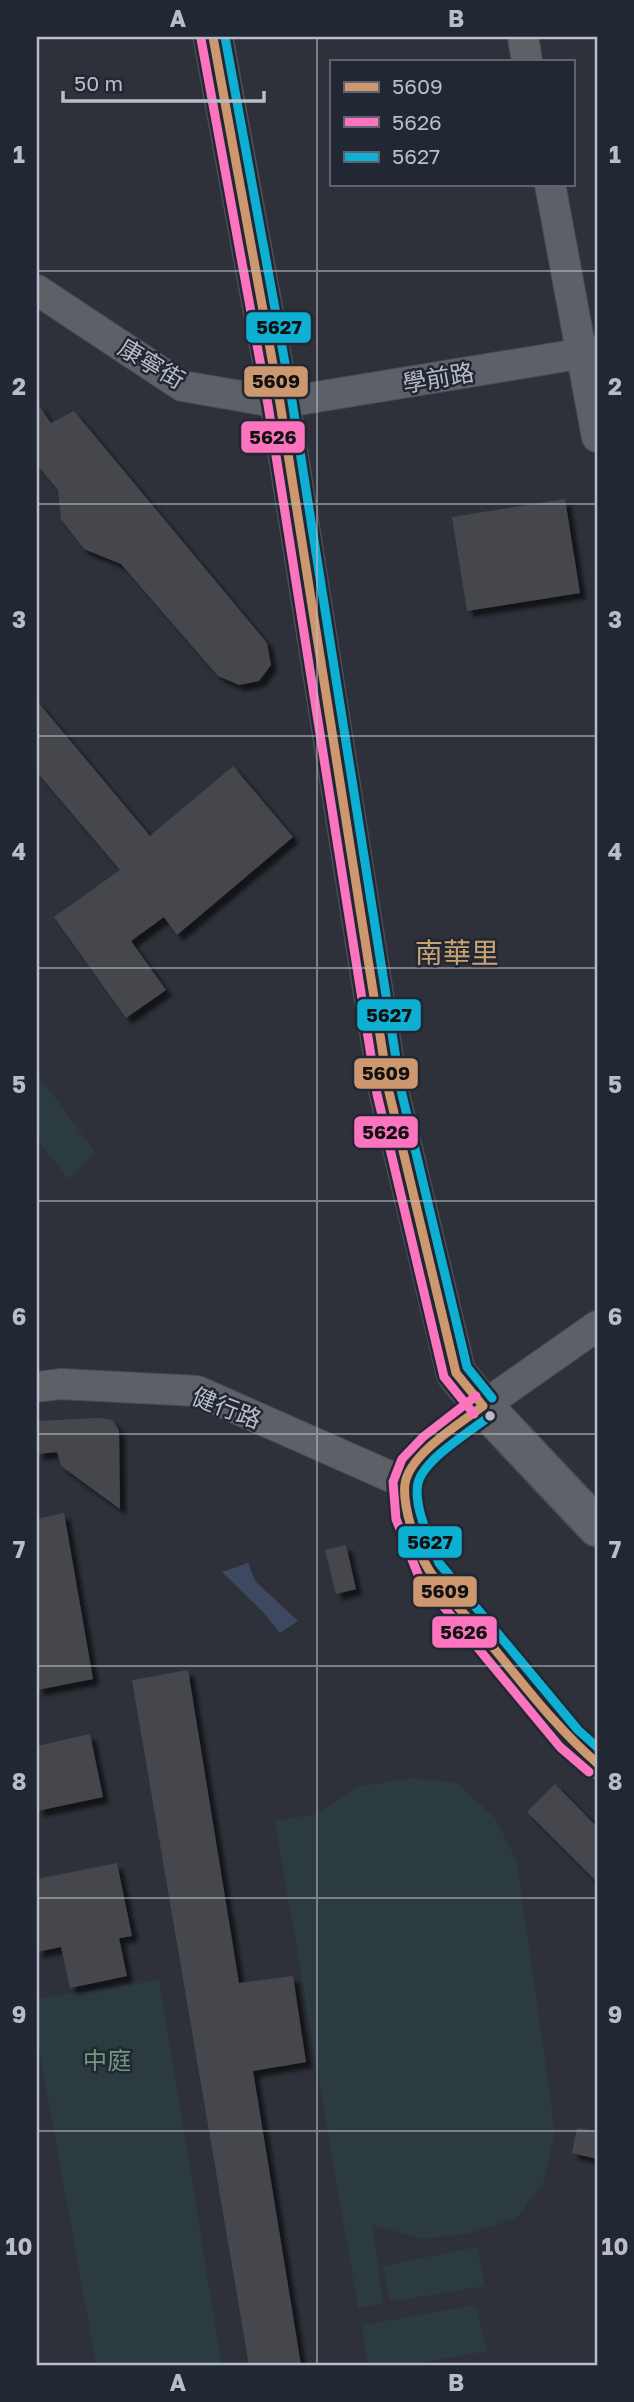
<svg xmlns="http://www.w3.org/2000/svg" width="634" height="2402" font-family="'Golos Text','Noto Sans TC',sans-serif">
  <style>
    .green { fill: #2b3b3f }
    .water { fill: #3e4961 }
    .building { fill: #44474e; filter: url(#shadow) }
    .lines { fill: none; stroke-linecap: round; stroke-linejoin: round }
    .minor-casing { stroke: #4a4c52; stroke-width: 32 }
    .major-casing { stroke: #4b4e56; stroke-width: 41 }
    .minor { stroke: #5e6067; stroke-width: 30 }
    .major { stroke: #5f6269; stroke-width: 38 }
    .bus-1-casing { stroke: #212733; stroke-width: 14 }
    .bus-2-casing { stroke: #212733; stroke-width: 14 }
    .bus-3-casing { stroke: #212733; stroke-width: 14 }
    .bus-1 { stroke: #cd976f; stroke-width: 9 }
    .bus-2 { stroke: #fc73be; stroke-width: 9 }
    .bus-3 { stroke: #0dafd3; stroke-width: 9 }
    .grid { fill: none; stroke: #b9bdc9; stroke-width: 2; stroke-opacity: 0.55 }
    .bus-dot { fill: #b9bdc9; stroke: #212733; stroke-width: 2.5 }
    .labels { text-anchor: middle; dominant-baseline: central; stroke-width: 5; stroke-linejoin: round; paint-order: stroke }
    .street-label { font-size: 24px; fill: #b9bdc9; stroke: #212733 }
    .park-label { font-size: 24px; fill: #73977f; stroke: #212733 }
    .quarter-label { font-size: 28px; fill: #caa372; stroke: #212733 }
    .line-badge { stroke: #212733; stroke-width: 2.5 }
    .pale-badge-label { font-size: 19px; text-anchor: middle; font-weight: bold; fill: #111 }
    .neatline { fill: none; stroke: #b9bdc9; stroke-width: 2.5 }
    .grid-label { font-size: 23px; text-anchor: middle; font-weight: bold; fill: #b9bdc9 }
  </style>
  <defs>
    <filter id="shadow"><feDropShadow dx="6" dy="6" stdDeviation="2" flood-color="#0009"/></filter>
  </defs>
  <rect width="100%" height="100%" fill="#2e3139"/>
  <path class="green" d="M37,1073L95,1152L68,1179L38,1140L37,1143Z
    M411,1778L457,1783L496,1819L517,1862L555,2132L543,2183L517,2218L471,2233L425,2239L372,2225L383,2304L358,2308L275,1821L315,1814L358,1787Z
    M159,1980L222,2365H96L37,2037V1999Z
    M477,2247L485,2286L390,2302L383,2266Z
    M476,2305L487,2351L410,2365H368L362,2325Z"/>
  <path class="water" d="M248,1563L255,1581L298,1621L280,1633L264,1613L222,1572Z"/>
  <path class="building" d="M37,403L51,423L74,411L267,643L271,665L259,681L239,685L218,676L121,564L84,549L61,519L58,490L37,465Z
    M565,499L580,593L467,611L452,517Z
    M37,701L150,836L233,766L293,837L177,935L164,917L131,941L166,990L126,1018L54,917L120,870L37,772Z
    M99,1418L112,1420L119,1430L120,1509L61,1466L57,1452L37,1454V1421Z
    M64,1513L93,1679L37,1690V1519Z
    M346,1545L356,1589L336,1594L325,1550Z
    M188,1670L239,1983L293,1976L306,2062L253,2071L301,2365H249L132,1680Z
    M90,1734L103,1797L37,1811V1746Z
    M555,1784L597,1827V1882L527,1812Z
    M117,1863L132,1936L119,1938L127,1976L70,1988L61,1947L37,1952V1879Z
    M577,2128L597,2131V2159L572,2153Z"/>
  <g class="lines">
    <defs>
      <path id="minor" d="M523,37L527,61
        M550,184L597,437
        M37,290L182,386L280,403L597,351
        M597,1326L483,1406L431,1446L412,1466L405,1483L408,1515L428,1569L569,1739L597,1763
        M37,1387L60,1384L197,1391L405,1483"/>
      <path id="major" d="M213,37L280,403L389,1092L456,1373L483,1406L597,1527"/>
    </defs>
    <use href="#minor" class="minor-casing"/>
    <use href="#major" class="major-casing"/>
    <use href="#minor" class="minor"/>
    <use href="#major" class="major"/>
    <defs>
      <path id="bus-1" d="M213,37L280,403L389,1092L456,1373L483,1406
        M483,1406C461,1423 409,1454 405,1484C402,1506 417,1551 429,1570C445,1595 468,1617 487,1640C522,1682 555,1727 597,1763"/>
      <path id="bus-2" d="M201,39L268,405L377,1094L444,1377L474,1414
        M476,1396L423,1437L402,1459L393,1482L396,1519L419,1577L560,1747L589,1772"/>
      <path id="bus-3" d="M225,37L292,401L401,1090L467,1367L492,1398
        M490,1416C471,1431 424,1459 418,1483C413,1506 430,1541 439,1563L578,1730L597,1747"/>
    </defs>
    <use href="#bus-1" class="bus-1-casing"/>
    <use href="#bus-2" class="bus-2-casing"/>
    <use href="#bus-3" class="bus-3-casing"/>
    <use href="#bus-1" class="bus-1"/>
    <use href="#bus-2" class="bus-2"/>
    <use href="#bus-3" class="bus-3"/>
  </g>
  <path class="grid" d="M317,37V2365M37,271H597M37,504H597M37,736H597M37,968H597M37,1201H597M37,1434H597M37,1666H597M37,1898H597M37,2131H597"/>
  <circle class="bus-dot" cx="490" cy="1416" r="6"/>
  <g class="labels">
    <g class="street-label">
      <text transform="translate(152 363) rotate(31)">康寧街</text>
      <text transform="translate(438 377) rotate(-10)">學前路</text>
      <text transform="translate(227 1407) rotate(21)">健行路</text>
    </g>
    <g class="park-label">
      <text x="107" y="2059">中庭</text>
    </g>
    <g class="quarter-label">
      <text x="457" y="952">南華里</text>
    </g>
  </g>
  <g class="line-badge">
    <rect x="245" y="311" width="67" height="33" rx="7" fill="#0dafd3"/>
    <rect x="243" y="365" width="66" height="33" rx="7" fill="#cd976f"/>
    <rect x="240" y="420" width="66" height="34" rx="7" fill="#fc73be"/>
    <rect x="356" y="998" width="66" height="34" rx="7" fill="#0dafd3"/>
    <rect x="353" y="1057" width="66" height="33" rx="7" fill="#cd976f"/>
    <rect x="353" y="1115" width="66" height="34" rx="7" fill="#fc73be"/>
    <rect x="397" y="1525" width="66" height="34" rx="7" fill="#0dafd3"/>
    <rect x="412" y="1575" width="66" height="33" rx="7" fill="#cd976f"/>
    <rect x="431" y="1615" width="67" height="34" rx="7" fill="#fc73be"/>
  </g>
  <g class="pale-badge-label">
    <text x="279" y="334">5627</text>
    <text x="276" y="388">5609</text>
    <text x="273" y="444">5626</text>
    <text x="389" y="1022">5627</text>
    <text x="386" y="1080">5609</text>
    <text x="386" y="1139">5626</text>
    <text x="430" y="1549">5627</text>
    <text x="445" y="1598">5609</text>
    <text x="464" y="1639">5626</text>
  </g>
  <rect width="634" height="2402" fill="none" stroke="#212733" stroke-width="77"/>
  <rect x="330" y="60" width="245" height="126" fill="#212733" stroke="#5e636f" stroke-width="2"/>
  <rect x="344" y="82" width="35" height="10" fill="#cd976f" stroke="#5e636f" stroke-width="2"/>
  <text x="392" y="94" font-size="21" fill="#b9bdc9">5609</text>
  <rect x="344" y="117" width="35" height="10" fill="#fc73be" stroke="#5e636f" stroke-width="2"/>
  <text x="392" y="130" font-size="21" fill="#b9bdc9">5626</text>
  <rect x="344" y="152" width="35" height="10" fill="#0dafd3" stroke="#5e636f" stroke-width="2"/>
  <text x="392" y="164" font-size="21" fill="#b9bdc9">5627</text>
  <path d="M63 91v10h201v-10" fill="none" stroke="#b9bdc9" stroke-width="3.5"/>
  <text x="74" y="91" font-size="21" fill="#b9bdc9" stroke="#212733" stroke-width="5" paint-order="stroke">50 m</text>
  <rect x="38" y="38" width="558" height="2326" class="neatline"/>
  <g class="grid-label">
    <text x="178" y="27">A</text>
    <text x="456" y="27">B</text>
    <text x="19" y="163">1</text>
    <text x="615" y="163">1</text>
    <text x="19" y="395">2</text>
    <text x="615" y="395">2</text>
    <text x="19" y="628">3</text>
    <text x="615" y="628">3</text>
    <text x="19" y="860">4</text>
    <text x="615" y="860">4</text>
    <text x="19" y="1093">5</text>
    <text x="615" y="1093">5</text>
    <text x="19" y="1325">6</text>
    <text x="615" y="1325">6</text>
    <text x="19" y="1558">7</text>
    <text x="615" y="1558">7</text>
    <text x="19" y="1790">8</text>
    <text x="615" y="1790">8</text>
    <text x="19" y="2023">9</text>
    <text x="615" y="2023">9</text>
    <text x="19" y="2255">10</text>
    <text x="615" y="2255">10</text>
    <text x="178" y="2391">A</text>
    <text x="456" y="2391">B</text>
  </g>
</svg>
